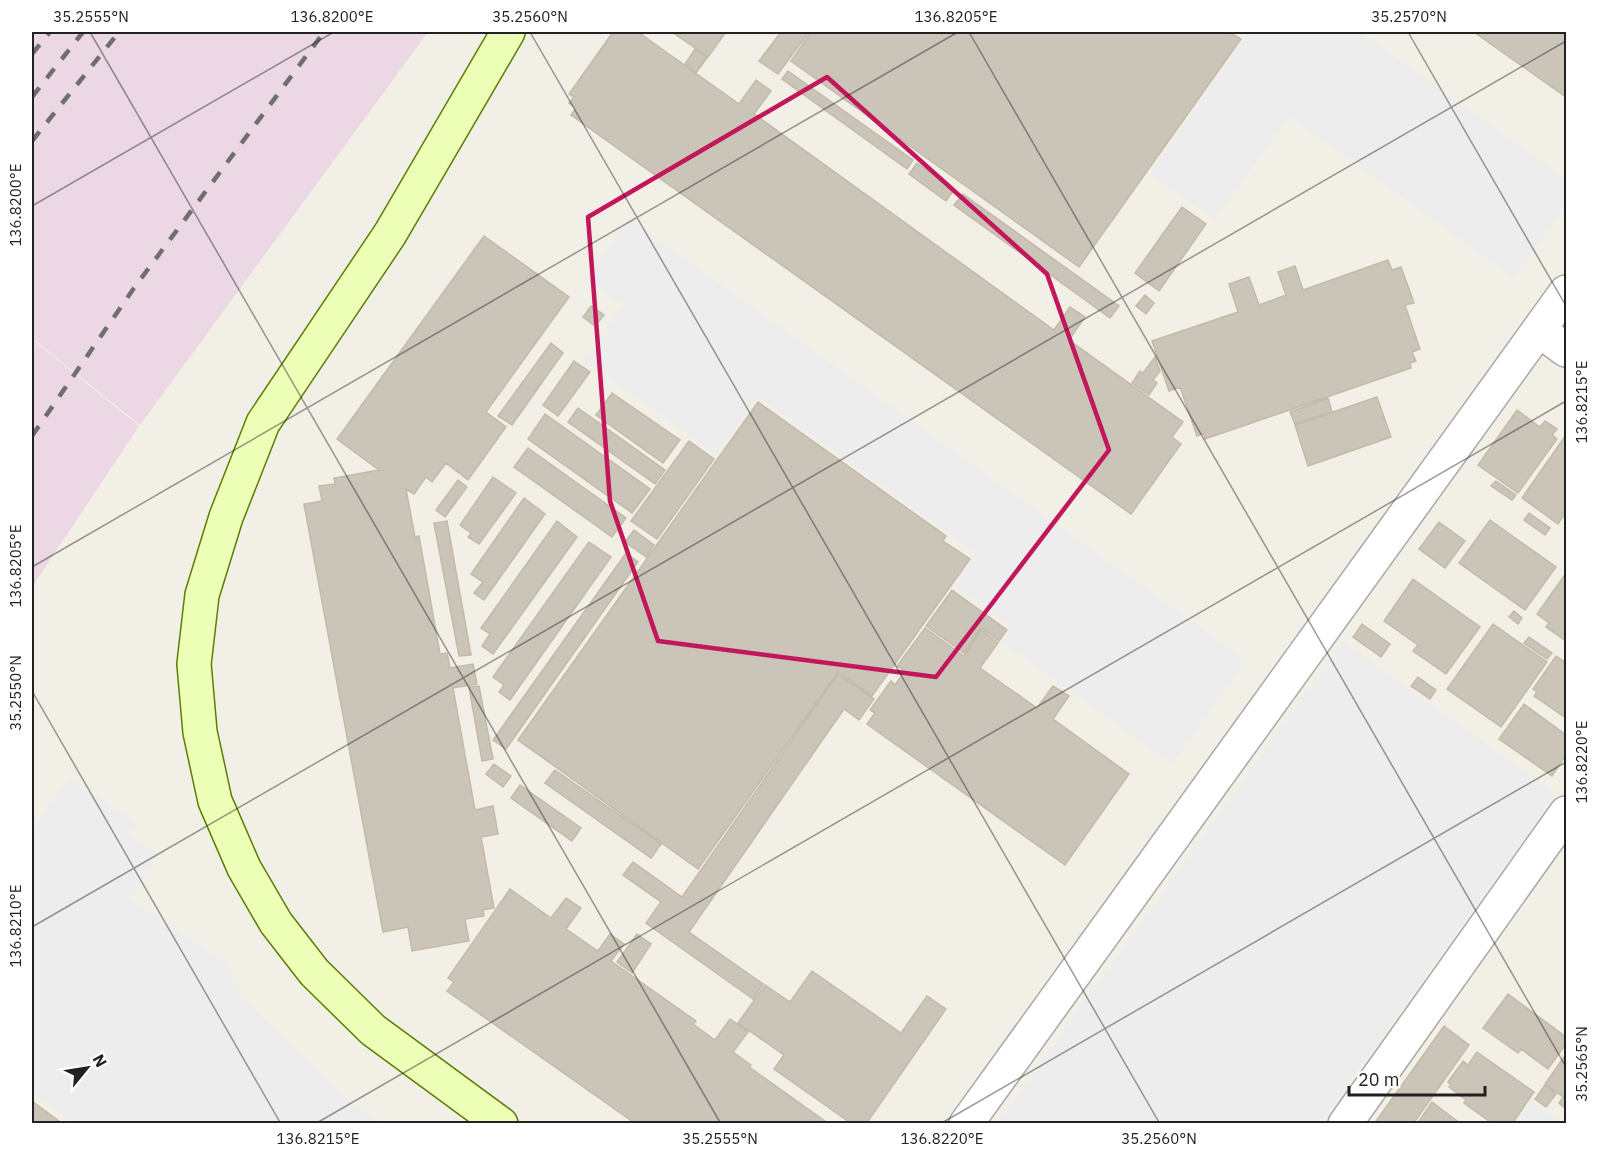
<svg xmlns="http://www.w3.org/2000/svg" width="1598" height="1155" font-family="'IBM Plex Sans',sans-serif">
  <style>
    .industrial { fill: #ecd7e4 }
    .parking { fill: #ededed }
    .building { fill: #cac4b9; stroke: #c5baa7; stroke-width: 1.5 }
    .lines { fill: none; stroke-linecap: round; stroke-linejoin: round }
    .street-casing { stroke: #a8a8a8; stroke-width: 36 }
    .secondary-casing { stroke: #597f00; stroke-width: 36 }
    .street { stroke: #fff; stroke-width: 33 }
    .secondary { stroke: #edffb7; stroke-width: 33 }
    .rail { stroke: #6f6f6f; stroke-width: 4.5; stroke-dasharray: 12 12; stroke-linecap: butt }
    .marked { fill: none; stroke: #c2185b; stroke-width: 4.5; stroke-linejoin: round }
    .ticks { fill: none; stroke: #212121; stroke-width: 1.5; stroke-opacity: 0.45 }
    .neatline { fill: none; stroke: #212121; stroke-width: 2 }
    .ticks-label { font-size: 15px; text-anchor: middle; fill: #212121 }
  </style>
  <rect width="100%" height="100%" fill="#f2f0e6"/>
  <path class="industrial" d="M32,32H428L140,425L32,338Z
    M32,339L139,426L32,587Z"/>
  <path class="parking" d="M1241,32H1360L1566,179V205L1514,278L1289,116L1215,220L1149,174L1247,36Z
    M629,219L1246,660L1172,764L1002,642L1012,627L954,586L976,553L758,397L716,455L584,360L623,305L586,279Z
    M1343,641L1556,794L1320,1123H998Z
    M69,778L137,823L129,835L159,855L130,899L223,961L248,1003L349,1101L382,1123H72L32,1093V829Z
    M1531,1101L1562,1123H1515Z"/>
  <path class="building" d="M613,32H638L739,104L756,80L771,91L754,114L1054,330L1070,307L1085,317L1069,340L1183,422L1172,437L1181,444L1131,514L571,115L576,108L569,103L574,97L569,94Z
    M672,32H726L708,57Z
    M781,32H809L778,74L759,61Z
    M811,32H1229L1241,39L1079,267L791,61Z
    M1474,32H1566V97Z
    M695,49L707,58L696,73L685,64Z
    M788,71L913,160L907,169L782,79Z
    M917,163L954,190L946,201L909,174Z
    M963,194L1119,306L1110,318L954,205Z
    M1182,207L1206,224L1159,291L1135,273Z
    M484,236L569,297L486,412L506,427L468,480L446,463L432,482L426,477L414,494L406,489L415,537L419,536L440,654L447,653L450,668L473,664L477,684L453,688L475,810L493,806L498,834L481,837L494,908L483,910L484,916L465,919L469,941L412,951L408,927L383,932L304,504L322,501L319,486L335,484L334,478L379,470L337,439Z
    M1388,260L1392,270L1401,267L1414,303L1405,305L1420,349L1412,352L1416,361L1410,363L1411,368L1205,439L1204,433L1197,436L1180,387L1169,391L1152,341L1238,312L1229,284L1249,277L1259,305L1286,295L1278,272L1295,266L1303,290Z
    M1145,295L1154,303L1146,314L1136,306Z
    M591,306L604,315L595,326L583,317Z
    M551,343L563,353L512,425L498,416Z
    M1155,357L1160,371L1153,380L1157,383L1149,395L1132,383L1140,371L1143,373Z
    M574,361L590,372L558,416L543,405Z
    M612,393L680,440L663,463L596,415Z
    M1377,397L1391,437L1308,466L1295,425Z
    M1328,398L1332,412L1295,424L1290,412Z
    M758,402L946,536L943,541L970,559L872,696L838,672L698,869L518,740Z
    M578,408L665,470L655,484L568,422Z
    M1517,410L1540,427L1545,421L1557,429L1552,435L1557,439L1518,493L1478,465Z
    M545,414L650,489L632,513L528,439Z
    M1566,435V512L1558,524L1522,498Z
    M689,441L714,459L657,539L631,521Z
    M528,448L626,518L612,537L514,467Z
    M493,477L516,493L479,544L468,537L471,533L460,525Z
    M458,480L467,487L445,517L436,510Z
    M1496,481L1516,495L1512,500L1491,486Z
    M524,498L545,514L484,600L474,593L483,582L471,574Z
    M1529,513L1550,528L1545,535L1524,520Z
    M1490,520L1556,567L1525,610L1459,563Z
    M447,521L471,655L459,656L434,523Z
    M557,521L577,537L493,654L482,646L490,634L481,628Z
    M1439,522L1465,541L1445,568L1419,549Z
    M634,530L654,545L646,557L625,542Z
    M589,542L611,557L510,700L499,692L504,685L493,677Z
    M626,553L638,562L506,749L493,740Z
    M1566,573V641L1546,627L1549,623L1537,614Z
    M1413,579L1480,627L1446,674L1413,651L1418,645L1384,621Z
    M952,590L1007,630L999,641L981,628L964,653L926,626Z
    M1514,611L1522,618L1518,624L1509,617Z
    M1362,624L1390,644L1381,657L1353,637Z
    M1493,624L1547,662L1501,727L1447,689Z
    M925,628L964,656L981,630L998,643L980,668L1037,708L1053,686L1069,696L1053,719L1129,774L1065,865L867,724L875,713L870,710L891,681L895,685L905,671L897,666Z
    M1529,637L1552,653L1547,659L1524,643Z
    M1556,656L1566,663V718L1534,696L1537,692L1533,689Z
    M838,674L874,699L859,720L844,709L689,932L763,984L753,999L646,923L661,902L623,875L633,862L682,897Z
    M1418,677L1436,690L1430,699L1411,686Z
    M479,686L493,759L482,761L469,687Z
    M1524,704L1566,735V755L1552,776L1499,739Z
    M494,764L511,776L503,787L486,774Z
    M555,770L661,844L651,858L545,783Z
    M520,785L581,828L572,841L511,798Z
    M510,889L551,918L566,898L581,908L566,929L598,951L610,934L624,944L611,961L696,1021L693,1024L715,1040L730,1019L748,1032L733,1052L751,1065L749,1067L829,1124H636L447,991L454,982L448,978Z
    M637,934L651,944L632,973L617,962Z
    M812,971L901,1033L927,996L946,1009L866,1124H852L774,1069L784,1055L738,1023L765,985L790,1002Z
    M1508,994L1566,1037V1044L1548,1069L1521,1049L1518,1053L1483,1028Z
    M1444,1026L1469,1045L1413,1124H1374Z
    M1477,1052L1534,1092L1512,1124H1493L1464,1103L1466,1100L1449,1087L1451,1085L1448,1082L1463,1061L1468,1065Z
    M1566,1054V1109L1559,1103L1563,1097L1545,1084Z
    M1545,1085L1556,1094L1546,1107L1535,1099Z
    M32,1101L63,1124H32Z
    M1432,1102L1461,1124H1417Z"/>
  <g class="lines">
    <defs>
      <path id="street" d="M1539,330L1566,350
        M966,1124L1566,292
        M1345,1124L1566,813"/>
      <path id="secondary" d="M501,1124L373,1030L314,972L276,923L244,868L215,801L200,732L194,664L202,595L226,517L263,423L390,234L508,32"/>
    </defs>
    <use href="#street" class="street-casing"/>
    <use href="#secondary" class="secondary-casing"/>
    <use href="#street" class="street"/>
    <use href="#secondary" class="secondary"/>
    <path class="rail" d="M32,54L50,32
      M32,97L83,32
      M32,141L119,32
      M32,436L134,288L324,32"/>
  </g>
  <path class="marked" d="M827,77L1047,274L1109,450L936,677L658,641L610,501L588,217Z"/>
  <path class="ticks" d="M90,32L721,1124M530,32L1160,1124M969,32L1566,1067M1408,32L1566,306M32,206L334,32M32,567L958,32M32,691L281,1124M32,927L1566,41M315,1124L1566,401M940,1124L1566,762M1564,1124L1566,1122"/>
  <rect width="1598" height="1155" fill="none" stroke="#ffffff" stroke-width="66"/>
  <g transform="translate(87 1068) rotate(60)" stroke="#ffffff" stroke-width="4.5" paint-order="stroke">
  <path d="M0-4.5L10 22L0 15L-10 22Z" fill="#212121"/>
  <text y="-9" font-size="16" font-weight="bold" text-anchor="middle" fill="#212121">N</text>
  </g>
  <path d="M1349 1086v9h136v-9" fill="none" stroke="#212121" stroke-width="3"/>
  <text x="1358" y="1086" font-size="18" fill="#212121" stroke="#ffffff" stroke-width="4.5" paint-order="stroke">20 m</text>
  <rect x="33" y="33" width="1532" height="1089" class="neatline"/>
  <g class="ticks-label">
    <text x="91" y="22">35.2555°N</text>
    <text x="332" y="22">136.8200°E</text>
    <text x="530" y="22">35.2560°N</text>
    <text x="956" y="22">136.8205°E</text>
    <text x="1409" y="22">35.2570°N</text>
    <text transform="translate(16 205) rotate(-90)" y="5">136.8200°E</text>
    <text transform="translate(1582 402) rotate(-90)" y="5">136.8215°E</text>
    <text transform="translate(16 566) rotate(-90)" y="5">136.8205°E</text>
    <text transform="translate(16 693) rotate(-90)" y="5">35.2550°N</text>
    <text transform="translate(1582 762) rotate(-90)" y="5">136.8220°E</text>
    <text transform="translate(16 926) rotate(-90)" y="5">136.8210°E</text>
    <text transform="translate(1582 1064) rotate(-90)" y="5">35.2565°N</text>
    <text x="318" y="1144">136.8215°E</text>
    <text x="720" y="1144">35.2555°N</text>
    <text x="942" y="1144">136.8220°E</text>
    <text x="1159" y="1144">35.2560°N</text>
  </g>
</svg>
